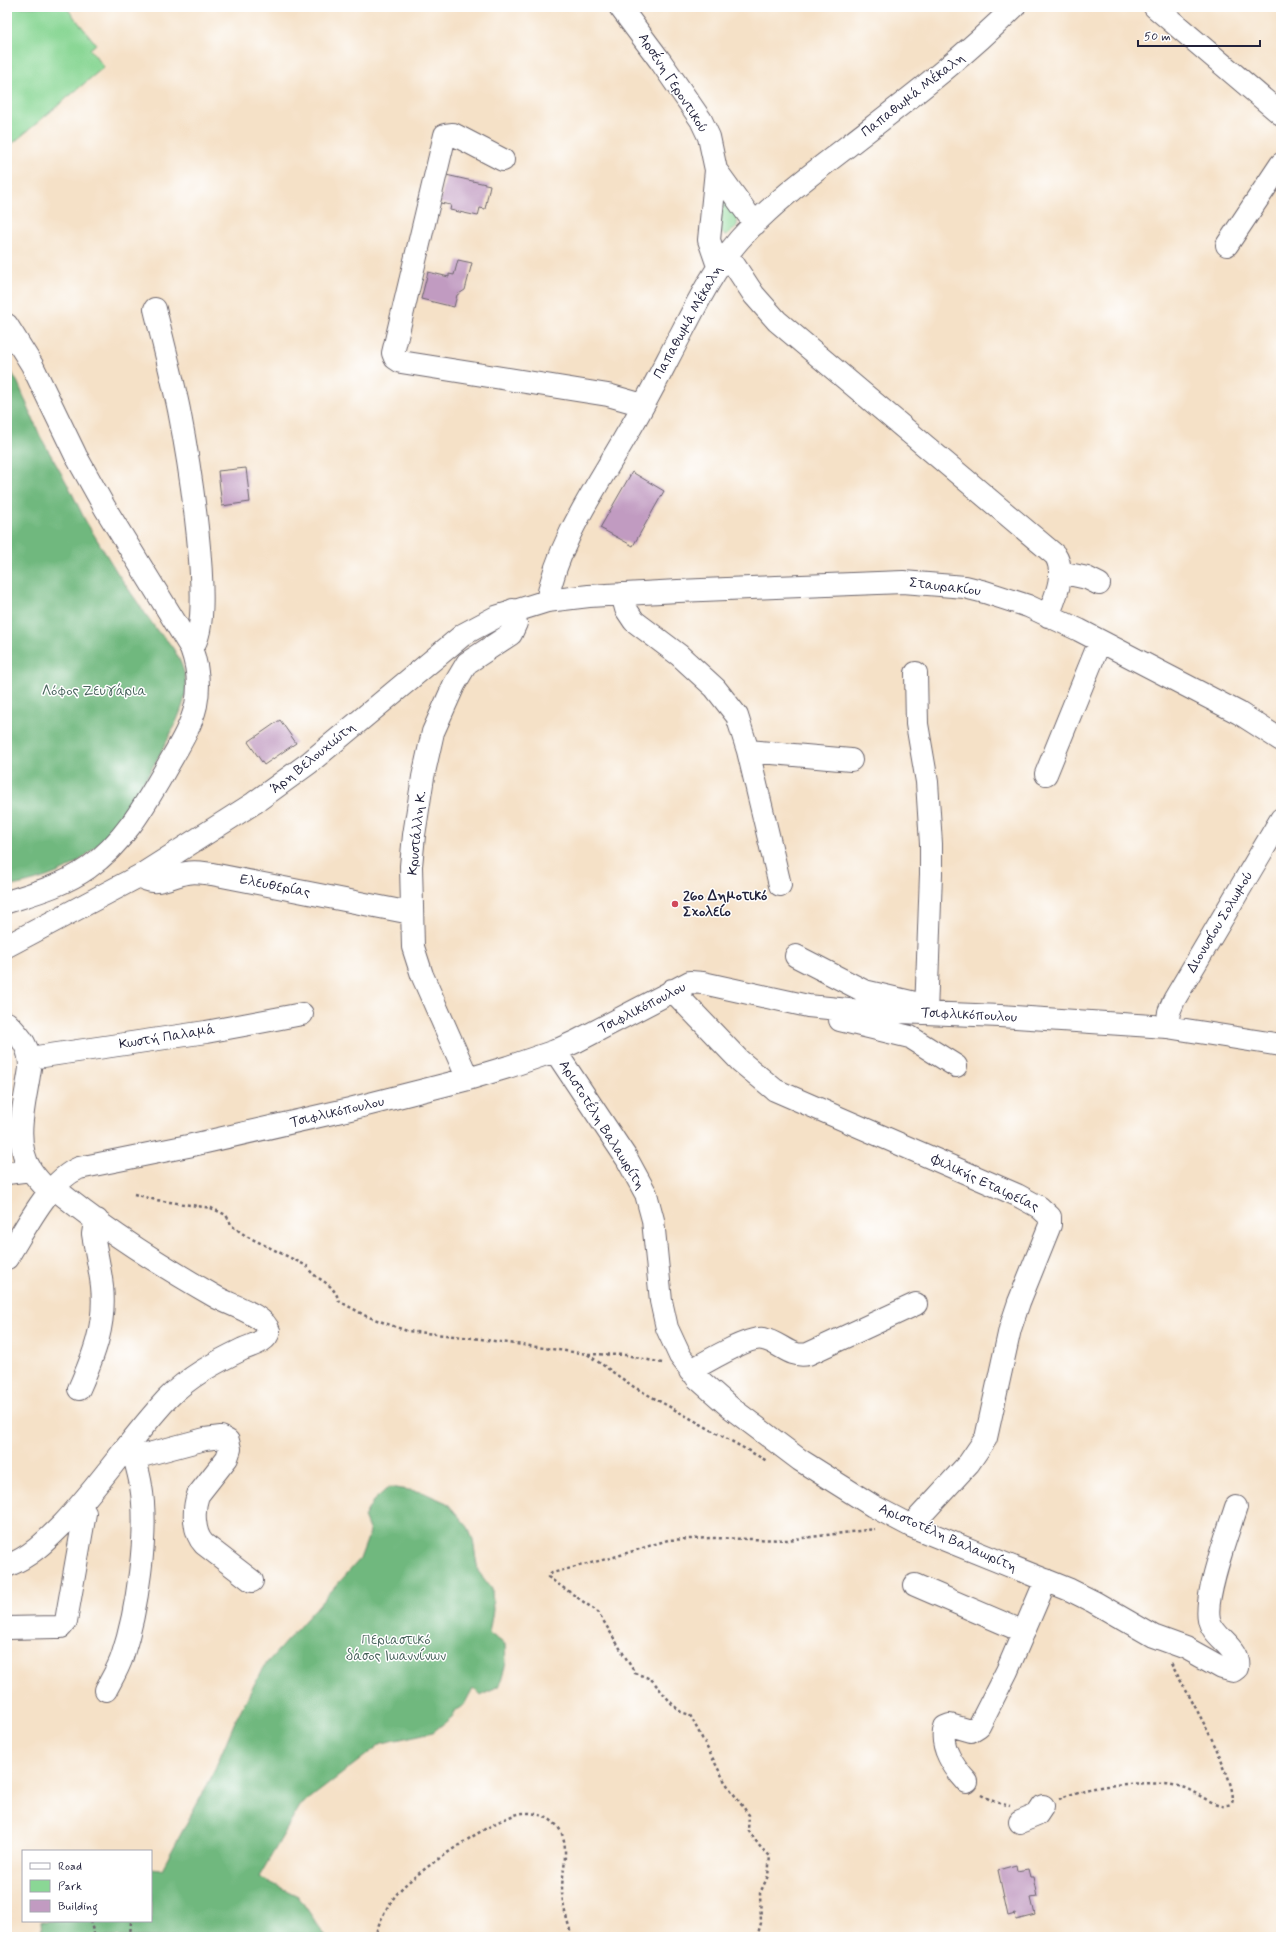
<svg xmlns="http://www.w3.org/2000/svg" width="1288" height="1944" font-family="Mynerve,sans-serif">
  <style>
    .green { fill: #8ad795; stroke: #567c68 }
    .forest { fill: #6fb87e; stroke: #486d5c }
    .building { fill: #c19bc1 }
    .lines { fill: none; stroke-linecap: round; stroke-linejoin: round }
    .minor-casing { stroke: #6c656c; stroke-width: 24 }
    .path { stroke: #6c656c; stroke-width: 2.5; stroke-dasharray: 3 3; stroke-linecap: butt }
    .minor { stroke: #fff; stroke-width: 22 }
    .poi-dot { fill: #d1495b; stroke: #fff; stroke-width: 1.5 }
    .labels { text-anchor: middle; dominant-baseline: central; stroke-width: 3; stroke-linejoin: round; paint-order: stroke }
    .street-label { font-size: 14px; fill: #22223b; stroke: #fff }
    .park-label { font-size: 14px; fill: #46615a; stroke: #fff }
    .poi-label { font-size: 14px; font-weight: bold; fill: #22223b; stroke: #fff; text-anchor: start }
  </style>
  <rect width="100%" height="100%" fill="#fff"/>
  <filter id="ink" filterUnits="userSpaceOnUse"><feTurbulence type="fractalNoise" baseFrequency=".025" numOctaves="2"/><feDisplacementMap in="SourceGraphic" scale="8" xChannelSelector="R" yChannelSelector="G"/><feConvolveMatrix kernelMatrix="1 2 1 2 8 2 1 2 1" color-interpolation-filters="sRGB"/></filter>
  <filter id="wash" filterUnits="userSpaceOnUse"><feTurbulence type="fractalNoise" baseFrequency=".012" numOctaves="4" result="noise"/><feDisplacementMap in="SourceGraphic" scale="16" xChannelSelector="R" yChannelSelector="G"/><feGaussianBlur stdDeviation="0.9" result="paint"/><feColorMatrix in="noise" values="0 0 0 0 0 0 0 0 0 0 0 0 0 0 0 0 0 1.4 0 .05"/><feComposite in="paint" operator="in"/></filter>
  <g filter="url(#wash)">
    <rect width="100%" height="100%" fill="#f5e1c7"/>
    <path class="green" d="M7,7H66L96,44L90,49L104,67L7,148Z
      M719,194C728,202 742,214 736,228L725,236L719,230Z"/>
    <path class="forest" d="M7,364L18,383L40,436L69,487L85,520L118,574L158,632C174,644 187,669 186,690C184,721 133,802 113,828C104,839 94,849 83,858C61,875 33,882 7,887Z
      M389,1487L422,1492L447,1503L468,1527L473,1540L478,1571L492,1589L493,1610L489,1633L505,1644L506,1663L500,1685L481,1696L473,1688L464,1705L456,1710L452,1717L433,1732L382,1743L300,1806L259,1877L298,1896L326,1937H42L41,1921H151V1868L162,1869L211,1778L236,1719L264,1666L360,1559L370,1532L364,1517L373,1501Z"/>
    <g id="blocks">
      <path class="building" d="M446,175L490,185L485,209L480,208L478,216L450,210L451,205L440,203Z
        M458,260L472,263L465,290L457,295L454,307L421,299L428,272L449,277V274L454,275Z
        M246,468L250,502L222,506L218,471Z
        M632,472L664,491L633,546L600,528Z
        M280,720L296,743L264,765L248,742Z
        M1016,1865L1017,1871L1028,1869L1030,1877H1033L1037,1897L1031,1898L1035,1915L1016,1920L1015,1914L1008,1916L998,1870Z"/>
    </g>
  </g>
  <g filter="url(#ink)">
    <use href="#blocks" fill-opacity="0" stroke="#6c656c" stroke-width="1"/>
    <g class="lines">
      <defs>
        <path id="minor" d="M620,7L661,62L701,120L709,137L716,170L755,224
          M1155,7L1281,114
          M503,160L453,134L445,135L393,353L395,358L401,362L608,395L643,405
          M716,170L709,240L718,266
          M1227,245L1281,164
          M727,254L754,295L777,321L1055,555C1067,573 1055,598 1048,616
          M155,309C163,342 172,376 179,410C186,446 218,627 191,648
          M7,325L32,365L76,456L105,508L191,648C198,667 200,685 196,705C191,727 179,746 168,765C146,803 125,842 88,868C64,885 35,893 7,902
          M1060,572L1087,578L1099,584
          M622,594L626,609L634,621L679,655L715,688L737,716L748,751L780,885
          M547,601C558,540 597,487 627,434C647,401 664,366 682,332C699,299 715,268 739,240C770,205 810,175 848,146C906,101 962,59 1014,7
          M916,673L917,724L927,782L931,844V874L926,1013
          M748,751L851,760
          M1046,774L1100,641
          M141,875C153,889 172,875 187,873C195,871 204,873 212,874L411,913
          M7,946L141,875L254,803L309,763L464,634L496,617L547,601L589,596L678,591L903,582L965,587L985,592L1028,606L1079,630L1239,713L1281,740
          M796,956L864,991L915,1003
          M672,990L740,1061L775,1090L1017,1195L1039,1207L1050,1217V1225L1019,1302L1010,1329L986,1438L969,1463L911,1526
          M840,1020L910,1037L956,1066
          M7,1023C22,1038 30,1047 30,1068C26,1100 12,1141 31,1170C36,1178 43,1185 49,1191
          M1167,1027L1169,1012L1174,1000L1281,819
          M555,1051L627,1159L646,1194L653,1220L661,1301L667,1328L680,1356L697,1378L731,1408L800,1460L873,1506L911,1526L1070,1590L1094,1602L1153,1636L1186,1648L1222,1668L1233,1671L1237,1668C1241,1647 1212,1638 1209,1619C1204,1596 1228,1532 1236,1507
          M30,1058L206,1032L302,1014
          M468,1079L422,975L413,947L411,866L414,835L423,777L433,732L454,685L467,663L511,634L516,623L513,610
          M7,1173L31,1170
          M7,1258C25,1230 48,1181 79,1168L188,1146L350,1109L468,1079L508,1067L555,1051L577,1041L690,982L703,983L808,1006L849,1010L1000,1016L1167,1027L1281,1045
          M690,1371C704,1363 750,1336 763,1339C780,1342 789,1358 808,1354L916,1304
          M79,1389C94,1355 106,1325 102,1286C100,1269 96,1252 93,1234L94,1228L97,1220
          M134,1458L205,1439L221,1437L228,1441L230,1449L227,1458L198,1495C193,1509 193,1533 204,1544L252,1581
          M7,1566C30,1557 45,1542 62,1525C100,1485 130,1439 167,1399C188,1377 216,1362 243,1349C252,1345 267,1342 269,1331C265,1315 230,1305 216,1297C160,1265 103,1229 53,1187
          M915,1585L1024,1632
          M7,1628L56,1627H61L66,1621L85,1513L80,1506
          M106,1690C111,1680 118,1669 122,1657C137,1612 149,1533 141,1486C139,1472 134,1458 131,1445
          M967,1782C954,1768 939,1746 945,1727L950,1725L971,1731L979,1726L1007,1671L1046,1580
          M1020,1822L1037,1815L1043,1806"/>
      </defs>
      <use href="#minor" class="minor-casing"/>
      <path class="path" d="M134,1194L156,1200L211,1208L226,1215L232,1226L246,1236L307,1266C314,1281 332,1279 339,1301L366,1316L407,1331L473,1338L587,1354L634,1387L767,1461
        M588,1354L626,1355L662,1363
        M981,1795L995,1802L1010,1806
        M1059,1799C1066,1796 1074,1793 1082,1791C1104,1784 1160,1780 1182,1787C1196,1791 1219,1812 1232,1803C1240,1782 1183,1685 1170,1662
        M90,1921L95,1937
        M130,1937L131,1921
        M375,1937C379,1919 392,1897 405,1885C426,1866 497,1816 523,1813C536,1812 550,1817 558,1827C571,1844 562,1871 562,1890C562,1906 568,1922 572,1937
        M757,1937L761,1923L760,1893L768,1876L770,1856L761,1848L748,1830L749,1815L725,1782L690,1715L681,1712L673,1705L651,1679L635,1673L598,1612L548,1577L552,1573L614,1557L668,1540L712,1538L787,1540L875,1529"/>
      <use href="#minor" class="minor"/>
    </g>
  </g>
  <circle class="poi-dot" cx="675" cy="904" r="4"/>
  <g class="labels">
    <g class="street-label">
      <text transform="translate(673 83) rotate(57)">Αρσένη Γεροντικού</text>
      <text transform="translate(913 95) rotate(-38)">Παπαθωμά Μέκαλη</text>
      <text transform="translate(688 322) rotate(-61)">Παπαθωμά Μέκαλη</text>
      <text transform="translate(945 587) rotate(7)">Σταυρακίου</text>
      <text transform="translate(313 758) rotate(-39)">Άρη Βελουχιώτη</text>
      <text transform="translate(417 833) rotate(-84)">Κρυστάλλη Κ.</text>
      <text transform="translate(275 886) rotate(11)">Ελευθερίας</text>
      <text transform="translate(1220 922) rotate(-59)">Διονυσίου Σολωμού</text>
      <text transform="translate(642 1008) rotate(-27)">Τσιφλικόπουλου</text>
      <text transform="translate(969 1015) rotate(3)">Τσιφλικόπουλου</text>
      <text transform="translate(167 1037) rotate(-9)">Κωστή Παλαμά</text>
      <text transform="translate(337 1112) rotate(-13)">Τσιφλικόπουλου</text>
      <text transform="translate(602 1125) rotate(58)">Αριστοτέλη Βαλαωρίτη</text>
      <text transform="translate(985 1183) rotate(25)">Φιλικής Εταιρείας</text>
      <text transform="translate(948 1538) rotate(24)">Αριστοτέλη Βαλαωρίτη</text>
    </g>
    <g class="park-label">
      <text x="94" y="691">Λόφος Ζευγάρια</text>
      <text x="396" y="1640">Περιαστικό<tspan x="396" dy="16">δάσος Ιωαννίνων</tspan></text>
    </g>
    <g class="poi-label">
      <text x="683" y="896">26ο Δημοτικό<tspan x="683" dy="16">Σχολείο</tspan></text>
    </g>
  </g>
  <rect width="1288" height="1944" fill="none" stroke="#fff" stroke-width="24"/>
  <rect x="22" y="1850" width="130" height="72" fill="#ffffff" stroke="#a7a7b1"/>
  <rect x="30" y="1863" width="20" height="6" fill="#ffffff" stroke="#a7a7b1"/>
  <text x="58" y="1870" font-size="12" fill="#22223b">Road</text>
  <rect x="30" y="1880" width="20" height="12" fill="#8ad795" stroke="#a7a7b1"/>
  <text x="58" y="1890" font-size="12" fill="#22223b">Park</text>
  <rect x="30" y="1900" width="20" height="12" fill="#c19bc1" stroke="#a7a7b1"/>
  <text x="58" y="1910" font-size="12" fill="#22223b">Building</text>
  <path d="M1138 40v6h122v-6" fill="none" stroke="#22223b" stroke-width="2"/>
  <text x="1144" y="40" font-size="12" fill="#22223b" stroke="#ffffff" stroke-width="3" paint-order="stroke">50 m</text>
</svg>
